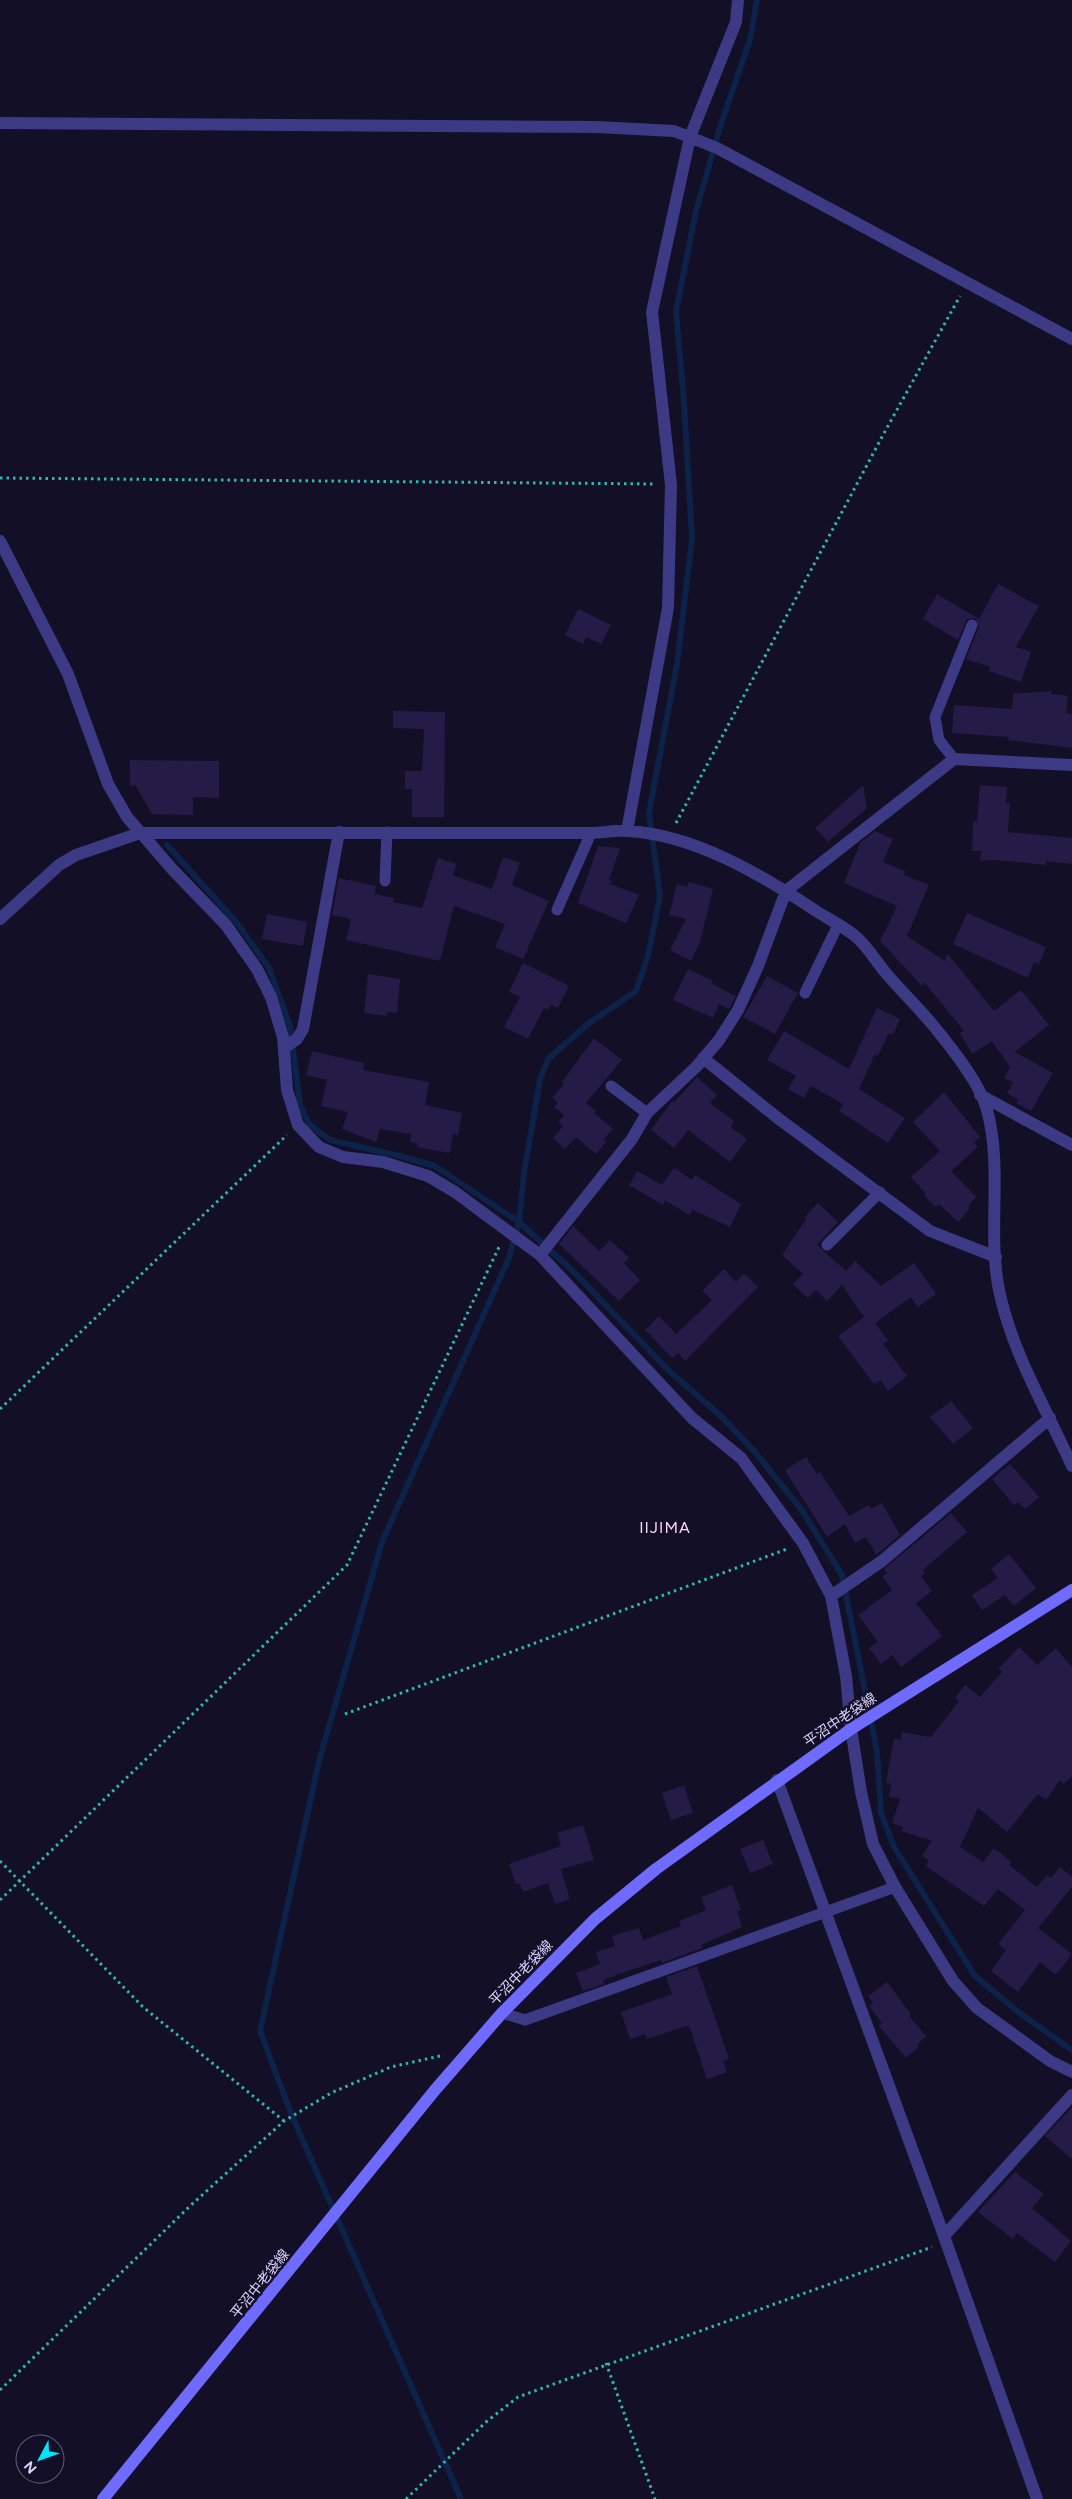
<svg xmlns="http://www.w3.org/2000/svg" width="1072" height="2499" font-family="Figtree,'Noto Sans JP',sans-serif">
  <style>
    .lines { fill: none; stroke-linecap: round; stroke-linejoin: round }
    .stream { stroke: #0c2248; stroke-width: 6 }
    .building { fill: #241b47 }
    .path { stroke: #2fb8b0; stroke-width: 3; stroke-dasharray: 2.5 4; stroke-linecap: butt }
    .service { stroke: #3d3a85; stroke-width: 11 }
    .minor { stroke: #3d3a85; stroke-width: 12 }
    .secondary { stroke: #6f6bff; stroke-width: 12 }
    .labels { text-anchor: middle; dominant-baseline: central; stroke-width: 5; stroke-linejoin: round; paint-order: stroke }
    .street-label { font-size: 14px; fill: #d9d4ff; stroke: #130f26 }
    .quarter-label { font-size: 16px; letter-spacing: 1px; fill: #ffd6f0; stroke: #130f26 }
  </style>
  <rect width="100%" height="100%" fill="#130f26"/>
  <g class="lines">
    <path class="stream" d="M167,845L237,923L269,968L290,1026L300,1105L310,1125L330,1140L400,1156L435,1166L519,1222L573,1271L669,1371L722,1417L754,1451L801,1509L842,1575L877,1751L881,1813L894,1847L975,1976L1021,2014L1072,2050
      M461,2499L292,2116L260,2031L319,1761L382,1542L509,1258L519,1222L524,1173L540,1080L548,1059L588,1024L636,991L648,956L660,896L649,813L677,664L692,539L684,402L676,311L696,211L721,124L750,40L757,0"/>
  </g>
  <path class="building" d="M998,584L1039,606L1016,647L1031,652L1021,682L989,671L990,667L966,659L979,627L975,618L967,619L958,640L923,619L937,594L979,619Z
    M578,609L611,625L601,644L586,637L583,644L565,635Z
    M1051,691V694L1068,696L1066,713L1072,714V748L1008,740L1009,737L952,733L954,705L1012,709L1013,694Z
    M393,711L445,712L444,817H412V789H405V771H422L424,729L393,728Z
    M130,760L219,761V798L193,797V815L152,814L135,785L130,786Z
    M863,785L867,808L828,842L815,828Z
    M980,785L1007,787L1006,803H1010L1008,832L1072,838V864L1046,861V865L997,860L980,861L981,851H972L973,822H977Z
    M875,831L893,839L883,862L905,871L904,875L929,885L907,936L945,961L948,954L994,1011L1021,990L1049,1025L1015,1052L1053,1073L1031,1111L1016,1103L1018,1100L1007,1093L1013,1082L1004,1078L1010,1067L992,1041L972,1054L960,1033L964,1031L924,982L922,986L880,941L897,906L844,883L860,843Z
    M598,846L620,848L609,880L612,881L610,884L639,895L626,923L578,903Z
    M503,857L520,863L512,885L549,901L523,959L495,947L505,924L454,906L440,961L346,940L351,919L332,915L339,878L376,886L375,894L394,898L393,902L422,908L438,858L457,864L453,875L492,889Z
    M689,882L713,889L700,942L691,961L670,950L686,919L669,915L677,884L687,887Z
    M967,913L1046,947L1039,964L1034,962L1028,978L953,944Z
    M267,914L307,922L303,946L262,939Z
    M523,963L569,986L558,1008L551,1005L548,1010L544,1008L528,1039L504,1027L520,997L509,992Z
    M688,969L713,981L712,984L736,996L729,1009L719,1004L713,1018L673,1000Z
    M368,974L400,979L397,1013L387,1012V1016L364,1013Z
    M767,976L798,993L775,1034L743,1017Z
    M877,1008L900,1019L893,1035L889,1033L878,1056L875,1054L859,1089L905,1118L888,1143L839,1111L843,1104L811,1086L804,1098L788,1089L796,1076L767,1060L784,1031L849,1069Z
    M594,1038L622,1060L586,1103L596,1111L594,1113L613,1129L603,1140L606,1142L596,1154L576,1137L565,1149L553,1138L563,1126L558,1122L564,1115L554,1107L558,1103L552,1098L564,1084L562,1082Z
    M312,1051L364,1063L363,1070L429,1082L425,1105L462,1113L458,1135L453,1134L450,1153L417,1147V1143L410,1142L411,1134L380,1129L376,1142L342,1129L348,1112L321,1106L327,1080L306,1075Z
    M697,1077L717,1095L710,1103L734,1121L731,1127L747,1139L730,1162L688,1130L674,1148L651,1130L672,1101L674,1102Z
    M944,1092L980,1137L974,1142L978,1147L951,1171L976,1197L968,1206L970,1208L958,1222L939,1204L936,1207L924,1196L926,1194L911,1177L940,1151L913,1122Z
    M674,1168L692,1180L695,1175L741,1204L730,1227L693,1210L689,1215L665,1200L663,1205L629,1185L637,1171L662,1185Z
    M818,1203L838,1222L817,1245L846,1271L855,1261L881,1286L914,1263L936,1294L918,1307L911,1297L875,1323L888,1340L883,1344L907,1376L888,1391L880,1380L874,1384L838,1336L864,1317L842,1285L827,1301L816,1290L808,1298L793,1284L803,1274L782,1255L806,1219L804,1218Z
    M573,1226L599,1251L610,1240L629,1258L624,1263L640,1280L619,1301L559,1244Z
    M724,1269L736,1282L744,1273L758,1287L685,1361L678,1353L672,1358L645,1330L659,1316L676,1334L712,1300L702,1291Z
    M951,1401L973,1428L953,1444L930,1417Z
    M806,1457L817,1474L820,1472L849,1516L869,1505L871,1509L882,1503L900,1535L876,1555L866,1537L855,1543L845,1524L827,1537L785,1470Z
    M1010,1464L1039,1497L1025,1509L1018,1502L1014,1505L992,1479Z
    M951,1513L967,1532L923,1570L925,1572L921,1576L932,1591L916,1603L942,1636L901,1667L892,1655L881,1664L869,1648L878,1642L858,1615L892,1590L882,1576L887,1573L884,1569Z
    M1009,1554L1036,1588L1014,1606L1005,1595L982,1610L972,1595L998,1578L991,1569Z
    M1019,1647L1037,1665L1056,1648L1072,1667V1776L1064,1784L1060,1780L1046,1800L1038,1794L1007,1832L978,1808L960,1847L983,1862L994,1848L1011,1862L1009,1865L1037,1887L1047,1875L1051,1878L1060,1867L1072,1877V1887L1038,1928L1072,1954L1056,1975L1040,1962L1018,1992L991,1971L1006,1950L998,1944L1025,1910L998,1889L984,1906L926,1866L929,1860L922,1856L932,1841L902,1831L903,1827L892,1823L900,1799L889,1797L891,1784L886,1783L894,1738L901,1740L902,1732L931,1737L959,1701L955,1698L965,1685L980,1697L1002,1672L998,1669Z
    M684,1785L693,1813L671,1820L662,1793Z
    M583,1825L594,1860L561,1869L570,1899L555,1904L548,1883L523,1892L519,1883L516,1884L509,1864L561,1846L557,1833Z
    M763,1840L773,1864L750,1873L740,1849Z
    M732,1885L741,1910L737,1911L742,1927L701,1945L702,1948L662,1963L661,1960L622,1973L603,1980L604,1984L583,1991L576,1973L600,1964L596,1952L615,1946L612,1936L639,1928L643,1940L681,1926L679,1921L706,1910L701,1897Z
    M697,1966L729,2059L723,2061L727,2072L707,2079L689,2025L647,2039L645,2034L630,2039L621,2012L672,1994L666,1977Z
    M887,1982L911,2014L909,2016L926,2036L917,2045L919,2047L906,2058L879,2026L882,2023L869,2006L873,2003L868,1996Z
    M1072,2107V2159L1045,2136Z
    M1015,2172L1044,2194L1032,2208L1071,2241L1055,2262L1017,2233L1013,2239L978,2212Z"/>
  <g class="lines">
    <path class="path" d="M0,478L656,484
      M676,823L883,435L960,296
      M0,1409L287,1135
      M345,1714L787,1549
      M0,1861L143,2007L284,2121
      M0,1900L347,1565L500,1245
      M606,2363L655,2499
      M0,2390L190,2206L284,2121L331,2093L391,2067L444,2055
      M406,2499L486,2422L518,2397L932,2247"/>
    <path class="service" d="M954,759L939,740L935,717L972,625
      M385,881L387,832
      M557,910L591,833
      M805,993L838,925
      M611,1086L647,1113
      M827,1245L880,1192
      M502,2013L525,2020L895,1887"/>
    <path class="minor" d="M0,123L597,127L674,131L717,148L1072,339
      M0,541L68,674L108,784L127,817L173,870L226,925L257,969L271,997L283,1037L287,1090L298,1125L319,1147L343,1157L383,1162L428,1176L455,1192L540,1255L692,1418L741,1458L803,1543L831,1596L846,1676L851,1729L861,1792L873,1844L895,1887L953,1981L977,2008L1050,2061L1072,2072
      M627,831L668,608L671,485L652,312L690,137L736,22L738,0
      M0,919L59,865L76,855L140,833H591C603,833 615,830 627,831C693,834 762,875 816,911C829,919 842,926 854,935C866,944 875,960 885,972C900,990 917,1006 932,1024C950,1046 980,1083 987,1110C1003,1168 987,1231 999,1290C1012,1353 1046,1408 1072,1466
      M284,1048L297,1039L303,1029L339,832
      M703,1058L779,1119L930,1231L996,1257
      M980,1095L1072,1145
      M540,1255L632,1139L647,1113L697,1066L719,1040L738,1010L758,966L786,891L954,759L1072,765
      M831,1596L882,1561L1050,1418
      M777,1780L944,2236
      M1037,2499L944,2236L1072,2095"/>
    <path class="secondary" d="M103,2499L435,2090L502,2013L595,1919L656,1869L851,1729L1072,1590"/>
  </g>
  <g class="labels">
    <g class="street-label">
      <text transform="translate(840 1720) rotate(-34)">平沼中老袋線</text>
      <text transform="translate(521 1973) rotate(-46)">平沼中老袋線</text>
      <text transform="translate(260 2284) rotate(-51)">平沼中老袋線</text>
    </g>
    <g class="quarter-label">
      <text x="665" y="1527">IIJIMA</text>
    </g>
  </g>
  <g transform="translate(40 2459) rotate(229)"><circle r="24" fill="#130f26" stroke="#625e7d"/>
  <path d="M0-4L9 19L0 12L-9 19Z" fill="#00e5ff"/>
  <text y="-8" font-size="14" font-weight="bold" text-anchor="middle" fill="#d9d4ff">N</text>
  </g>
</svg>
